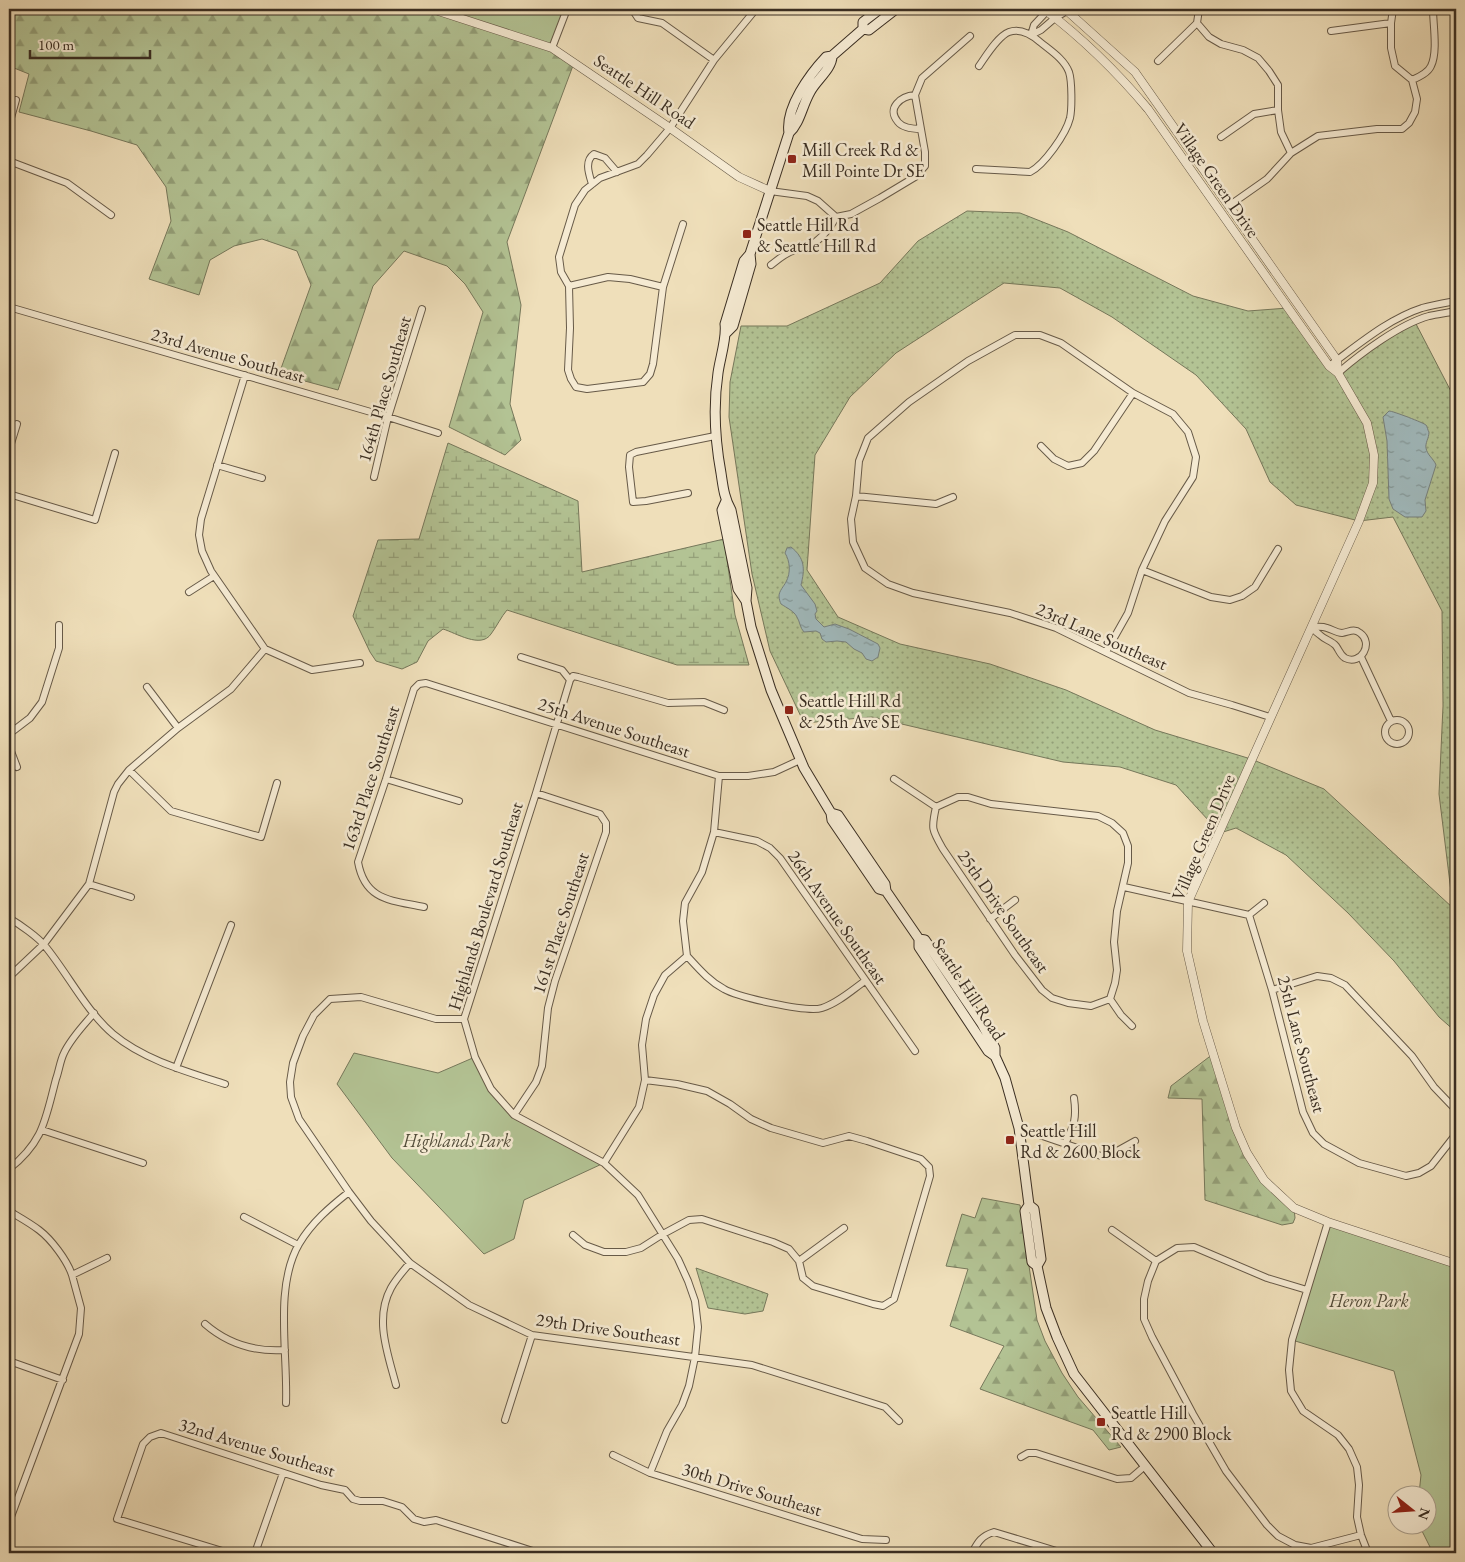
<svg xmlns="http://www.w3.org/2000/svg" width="1465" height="1562" font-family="'EB Garamond',serif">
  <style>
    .grass { fill: url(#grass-dots); stroke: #76785b; fill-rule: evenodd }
    .forest { fill: url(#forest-firs); stroke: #76785b }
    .wetland { fill: url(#wetland-marsh); stroke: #76785b }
    .park { fill: #b3c394; stroke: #76785b }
    .water { fill: url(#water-ripples); stroke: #77817e }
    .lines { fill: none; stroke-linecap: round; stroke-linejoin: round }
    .minor-casing { stroke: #675a48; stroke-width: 8 }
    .tertiary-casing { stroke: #675a48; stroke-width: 9 }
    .secondary-casing { stroke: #3a2e22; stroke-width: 11 }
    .minor { stroke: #f5ead2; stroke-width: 6 }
    .tertiary { stroke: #f5ead2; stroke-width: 8 }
    .secondary { stroke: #f5ead2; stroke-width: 9 }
    .poi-dot { fill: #8f2418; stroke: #f5ead2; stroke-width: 2 }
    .labels { text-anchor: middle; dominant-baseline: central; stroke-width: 5; stroke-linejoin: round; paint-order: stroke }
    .street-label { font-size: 18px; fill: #3a2e22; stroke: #f5ead2 }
    .poi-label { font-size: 18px; fill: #3a2e22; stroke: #f5ead2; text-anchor: start }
    .park-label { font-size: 18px; font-style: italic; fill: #524c39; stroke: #f5ead2 }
  </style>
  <defs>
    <pattern id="grass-dots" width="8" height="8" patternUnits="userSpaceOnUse" patternTransform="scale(1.25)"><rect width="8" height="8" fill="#b3c394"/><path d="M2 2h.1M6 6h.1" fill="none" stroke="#939f78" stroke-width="1.8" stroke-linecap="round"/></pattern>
    <pattern id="forest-firs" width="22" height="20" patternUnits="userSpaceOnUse" patternTransform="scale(1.25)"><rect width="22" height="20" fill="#b3c394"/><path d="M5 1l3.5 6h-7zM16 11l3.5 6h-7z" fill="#939f78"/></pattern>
    <pattern id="wetland-marsh" width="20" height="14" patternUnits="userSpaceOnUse" patternTransform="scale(1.25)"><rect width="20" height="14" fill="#b3c394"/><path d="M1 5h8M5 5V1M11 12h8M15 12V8" fill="none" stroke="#939f78"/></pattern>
    <pattern id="water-ripples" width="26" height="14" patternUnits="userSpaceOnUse" patternTransform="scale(1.25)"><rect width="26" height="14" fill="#a0b9bc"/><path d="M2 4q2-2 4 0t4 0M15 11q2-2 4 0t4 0" fill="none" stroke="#839798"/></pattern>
  </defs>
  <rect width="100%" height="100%" fill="#efdfba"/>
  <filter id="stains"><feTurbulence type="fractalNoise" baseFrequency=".004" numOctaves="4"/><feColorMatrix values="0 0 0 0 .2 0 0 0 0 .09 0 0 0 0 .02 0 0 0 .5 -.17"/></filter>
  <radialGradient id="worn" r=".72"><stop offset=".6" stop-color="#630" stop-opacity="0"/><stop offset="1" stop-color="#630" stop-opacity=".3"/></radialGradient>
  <path class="grass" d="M967,211L1020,213L1068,232L1193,296L1248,311L1288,308L1338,372L1354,359L1415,322L1456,401V1032L1439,1017L1394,961L1348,913L1286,855L1236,828L1220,833L1176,785L1120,767L1063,762L872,717L804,723L770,651L752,574L729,417L730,382L741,326H787L880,283L918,241ZM1004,283L1060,288L1112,317L1196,375L1246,429L1270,482L1296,505L1359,521L1393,517L1442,611L1443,706L1439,794L1453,908L1324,789L1251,759L1155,730L1066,690L990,664L900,644L838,617L807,570L815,455L850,397L896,353Z
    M696,1268L768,1294L763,1311L745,1314L708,1308Z"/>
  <path class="forest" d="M9,9H432L552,48L574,63L507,242L521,305L510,404L521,440L505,455L449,427L483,312L465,284L447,266L404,251L373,286L338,390L279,374L311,285L297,251L262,239L234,246L210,260L199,295L149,279L171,221L166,187L137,145L91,131L19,112L29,74L9,66Z
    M1213,1054L1236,1128L1264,1180L1294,1208L1295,1218L1293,1223L1282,1225L1205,1200L1202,1099L1168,1098L1171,1086Z
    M982,1198L1020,1205L1037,1320L1045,1341L1062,1373L1078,1397L1121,1447L1109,1450L1093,1430L980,1389L1004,1346L950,1326L968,1269L946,1266L962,1214L975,1218Z"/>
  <path class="wetland" d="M448,443L578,501L582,572L724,539L735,615L749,665H677L507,610C501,617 497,626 491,634C481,649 456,633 443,629L428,641L417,662L402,669L376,661L370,652L353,616L378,540L419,539Z"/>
  <path class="park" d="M432,9H567L552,48Z
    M354,1053L438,1073L475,1057L491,1089L514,1115L604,1163L524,1200L514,1239L484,1254L392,1158L337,1084Z
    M1328,1222L1456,1264V1553H1433L1419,1525L1428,1524V1494H1419L1421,1475L1394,1371L1292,1340Z"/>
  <path class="water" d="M1389,411C1393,411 1424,423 1426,425C1427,426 1428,431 1429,432C1429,438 1425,443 1426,448C1427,455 1434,459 1436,465L1425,500L1426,511L1422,517H1405L1393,509L1389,499L1387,441L1383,417Z
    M791,547C805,558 805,569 801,585L815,604L817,611L815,614L816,619L824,627L835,624L849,629L878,644L880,648L878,657L872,661L866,659L862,653L854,649L846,642L837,641L826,642L822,639L820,633L816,631L804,632C800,628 800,622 797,617C794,611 787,608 781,604C780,602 779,599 779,596C779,591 784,586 786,582C791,573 790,561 785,553L787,548Z"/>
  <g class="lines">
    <defs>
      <path id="minor" d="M632,9L638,18L662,23L714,60
        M1199,9L1197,23L1209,37L1221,44L1243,50L1258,58L1269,71L1278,85V110L1281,132L1291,153
        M1331,31L1391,23
        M1031,35L1041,30L1055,18L1070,9
        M1031,35L1034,25L1049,9
        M552,48L567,9
        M1158,61L1197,23
        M1412,80C1419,77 1428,73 1431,66C1438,52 1433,24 1433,9
        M915,95C901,96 886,108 898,122C903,128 914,129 921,129
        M9,125L16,100
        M1221,137L1254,114L1278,110
        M9,161L67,183L111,215
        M976,169L1030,172C1044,165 1066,134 1070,118C1072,109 1072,81 1069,72C1064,59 1051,51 1040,42C1032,35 1020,28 1009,32C998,36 986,56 979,66
        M592,184C589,174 584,161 594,154L605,158L617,172
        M770,191L807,196L818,201L836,217
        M1230,205L1267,179L1291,153L1318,136L1377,129H1402L1409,123L1415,112L1417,99L1412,80L1395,66L1391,48V23L1393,9
        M836,217L851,214L880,198L915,177L925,166V152L915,95L922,78L970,36
        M683,224L663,287L653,364L650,374L643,382L587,389L576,387L571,379L568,370L570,328L569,286L561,272L559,257L575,205L585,190L600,178L638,164L647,155L670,128L714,60L756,9
        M771,265C779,259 785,253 795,250C798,249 803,249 806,248C820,241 829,230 836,217
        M569,286L608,277L630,279L663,287
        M9,307L388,417L438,433
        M1329,366C1358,345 1388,319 1422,308C1433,305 1445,303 1456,301
        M1338,373C1361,353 1400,324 1429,316C1438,314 1447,313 1456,311
        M1041,446L1054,459L1068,466L1082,463L1094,451L1133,393
        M9,450L17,424
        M217,465L262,478
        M374,477L388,417L422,309
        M688,493L646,501L633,502L629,467L630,455L636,452L715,436
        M9,494L95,520L115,453
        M856,496L936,504L953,497
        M1142,570L1211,597L1230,600L1242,596L1255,587L1278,549
        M189,592L214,576
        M1312,627C1317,627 1322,626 1327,628C1332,629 1336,633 1342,633C1349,632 1354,628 1360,633C1374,643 1361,666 1345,658C1340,655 1339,650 1336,646C1332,641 1325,640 1320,635C1317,633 1314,630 1312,627Z
        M265,649L312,670L360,663
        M1106,652L1128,613L1142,570L1165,521L1193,477L1196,457L1188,432L1173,414L1133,393L1061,343L1040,335H1015L968,361L909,402L868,438L859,461L856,496L851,519L853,542L865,568L888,584L913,593L1010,613L1056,628L1189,693L1232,705L1270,717
        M521,657L562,670L570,680
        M1361,657L1391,721
        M147,687L178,728
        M1385 732a12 12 0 1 1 24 0a12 12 0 1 1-24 0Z
        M9,734L30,718L42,702L59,648V625
        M9,746L17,767
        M129,770L171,811L261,837L277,783
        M386,779L459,801
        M894,779L936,807
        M936,807L958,797H968L991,804L1098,816L1112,823L1123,833L1128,846V863L1117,911L1114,942L1117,970L1115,983L1110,999
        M936,807C931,829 932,830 943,849L1015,955L1042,990L1052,998L1068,1003L1091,1006L1110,999
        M714,832L757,841L770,848L780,858L915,1051
        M89,884L131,897
        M1124,887L1249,915L1272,990L1303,1112L1313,1133L1324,1144L1359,1163L1406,1176L1419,1173L1431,1166L1456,1134
        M424,907C391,900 365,901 358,862L386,779L414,689L419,684L426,683L719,776H748L774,772L800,760
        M1249,915L1264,903
        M9,918C19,924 38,937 45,946C68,974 86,1011 113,1034C144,1060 188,1072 225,1084
        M990,919L1015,900
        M687,956C699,969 709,981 724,989C738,997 807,1013 822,1008C838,1003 852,990 865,981
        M687,956L683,921L685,903L702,872L714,832L719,776
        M9,977L44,944L89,884L114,792L118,784L129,770L178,728L231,689L265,649L211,571L202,551L199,535L201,519L245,375
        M1272,990L1317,976L1331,978L1345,985L1412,1056L1434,1087L1456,1110
        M1110,999L1121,1015L1132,1026
        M464,1019H436L361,997L330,999L314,1015L303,1036L293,1063L290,1082L291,1097L299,1119L349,1192L371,1221L410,1263L469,1305L532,1335L752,1365L885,1407L899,1421
        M176,1068L231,925
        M514,1115L536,1082L542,1066L548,1008L555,981L606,832V823L600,814L536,793
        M1019,1128L1101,1156L1117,1151L1135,1141
        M42,1130L143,1163
        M1065,1144C1074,1125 1077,1119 1074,1098
        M604,1163L639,1107L645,1080L642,1045L646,1019L654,995L665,975L687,956
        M9,1169C44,1141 45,1120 56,1079C59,1071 60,1061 64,1053C71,1038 83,1026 94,1013
        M9,1211C19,1217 30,1223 39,1230C51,1239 67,1260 72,1275
        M244,1217L298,1245
        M1328,1222L1292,1340L1289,1370L1291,1391L1303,1411L1338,1435L1349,1449L1357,1467L1359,1485L1357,1517L1361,1535L1368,1553
        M1112,1230L1156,1261L1177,1248L1194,1247L1267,1278L1307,1290
        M573,1235L585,1245L604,1252H626L641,1248L663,1234L689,1220L702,1219L773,1242L789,1249L799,1261L803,1278L813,1286L873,1304L883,1306L894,1299L930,1176L929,1167L921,1159L867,1141L849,1136L823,1143L771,1128L751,1119L730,1104L707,1091L677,1084L645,1080
        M799,1261L844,1228
        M1156,1261L1148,1281L1144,1299V1319L1152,1337L1193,1414L1226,1471L1267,1525L1278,1536L1295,1545L1311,1548L1361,1535
        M205,1324C228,1344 255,1352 285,1350
        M9,1361L63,1380
        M396,1385C388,1354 374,1319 391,1288C396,1279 403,1271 410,1263
        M286,1403C288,1354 274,1287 299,1244C312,1222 330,1207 349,1192
        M505,1420L532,1335
        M613,1455L650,1473L862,1539L886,1540
        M1021,1457L1028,1453H1036L1117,1479L1131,1478L1145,1466
        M650,1473L667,1431L682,1405L689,1386L695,1357L698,1327L695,1301L688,1281L678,1259L638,1195L604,1163L514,1115L491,1089L475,1057L464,1019L536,793L570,680L573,676L578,677L668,703L704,702L724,710
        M9,1522L79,1334L81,1308L72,1275L107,1258
        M229,1553L117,1519L143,1444L150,1437L161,1433L321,1485L345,1490L353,1499L360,1501H383L402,1507L414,1519L424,1522L436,1520L539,1553
        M255,1553L283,1473
        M972,1553C978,1542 981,1536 994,1532L1063,1553"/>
      <path id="tertiary" d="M432,9L552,48L670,128L739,177L770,191
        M1044,9C1082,38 1117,72 1148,109L1329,366L1338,373L1367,423L1374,455L1373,483L1359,521L1188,902L1187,951L1203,1021L1236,1128L1247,1153L1264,1180L1294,1208L1328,1222L1456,1264
        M1065,9L1135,72L1337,360L1338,373"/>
      <path id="secondary" d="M863,29V22L880,9
        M789,133C800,123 802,106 810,92C816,80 832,69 832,56
        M726,333L733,326L751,264L750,254
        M726,501L722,510L738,589L746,601
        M831,813L838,815L885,884L886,891L919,939V947L988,1051L995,1056
        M886,891L879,889L832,820L831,813L804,768L771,690L751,627L746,601L747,588L731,510C724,498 723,486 721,473C715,440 713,406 718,373C720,358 727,338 725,324L744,261L750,254L789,133C785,108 810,74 826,57L832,56L863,29L869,30L896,9
        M919,939L925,940L982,1024L995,1048V1056L1005,1078L1019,1128L1029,1205L1025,1211L1032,1262L1037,1266L1046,1308L1057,1337L1074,1374L1213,1553
        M1029,1205L1034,1209L1041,1259L1037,1266"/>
    </defs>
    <use href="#minor" class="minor-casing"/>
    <use href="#tertiary" class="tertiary-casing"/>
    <use href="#secondary" class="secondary-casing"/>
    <use href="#minor" class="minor"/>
    <use href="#tertiary" class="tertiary"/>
    <use href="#secondary" class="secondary"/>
  </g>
  <g class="poi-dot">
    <rect x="787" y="154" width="10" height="10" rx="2.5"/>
    <rect x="742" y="229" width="10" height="10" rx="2.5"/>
    <rect x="784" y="705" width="10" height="10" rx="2.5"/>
    <rect x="1005" y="1135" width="10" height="10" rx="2.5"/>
    <rect x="1096" y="1417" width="10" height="10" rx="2.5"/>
  </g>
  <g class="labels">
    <g class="street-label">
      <text transform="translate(645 91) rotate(34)">Seattle Hill Road</text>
      <text transform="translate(1217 180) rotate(55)">Village Green Drive</text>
      <text transform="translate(228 355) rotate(16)">23rd Avenue Southeast</text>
      <text transform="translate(384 389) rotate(-74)">164th Place Southeast</text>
      <text transform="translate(1102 636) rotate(24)">23rd Lane Southeast</text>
      <text transform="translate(614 727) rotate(18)">25th Avenue Southeast</text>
      <text transform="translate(370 778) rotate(-72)">163rd Place Southeast</text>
      <text transform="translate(1203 837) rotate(-67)">Village Green Drive</text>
      <text transform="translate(485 906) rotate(-73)">Highlands Boulevard Southeast</text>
      <text transform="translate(1004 911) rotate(55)">25th Drive Southeast</text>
      <text transform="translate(838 917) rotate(55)">26th Avenue Southeast</text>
      <text transform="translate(560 923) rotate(-72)">161st Place Southeast</text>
      <text transform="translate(969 989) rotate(57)">Seattle Hill Road</text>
      <text transform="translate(1302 1044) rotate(75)">25th Lane Southeast</text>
      <text transform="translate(608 1329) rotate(8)">29th Drive Southeast</text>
      <text transform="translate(257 1447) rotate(17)">32nd Avenue Southeast</text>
      <text transform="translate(752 1489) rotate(17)">30th Drive Southeast</text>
    </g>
    <g class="poi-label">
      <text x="802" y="149">Mill Creek Rd &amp;<tspan x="802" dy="21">Mill Pointe Dr SE</tspan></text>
      <text x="757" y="224">Seattle Hill Rd<tspan x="757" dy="21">&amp; Seattle Hill Rd</tspan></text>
      <text x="799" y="700">Seattle Hill Rd<tspan x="799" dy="21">&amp; 25th Ave SE</tspan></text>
      <text x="1020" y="1130">Seattle Hill<tspan x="1020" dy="21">Rd &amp; 2600 Block</tspan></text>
      <text x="1111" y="1412">Seattle Hill<tspan x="1111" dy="21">Rd &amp; 2900 Block</tspan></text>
    </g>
    <g class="park-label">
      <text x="457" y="1140">Highlands Park</text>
      <text x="1369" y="1300">Heron Park</text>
    </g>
  </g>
  <rect width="1465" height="1562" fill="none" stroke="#efdfba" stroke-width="30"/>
  <rect x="10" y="10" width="1445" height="1542" fill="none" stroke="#3a2e22" stroke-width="2.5"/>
  <rect x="15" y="15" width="1435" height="1532" fill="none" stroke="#3a2e22"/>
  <g transform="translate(1412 1510) rotate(107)"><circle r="24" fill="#f5ead2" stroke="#aa9f8c"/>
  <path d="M0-4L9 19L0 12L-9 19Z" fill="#8f2418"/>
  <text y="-8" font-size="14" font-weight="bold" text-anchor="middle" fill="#3a2e22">N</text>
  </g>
  <path d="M30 50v8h120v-8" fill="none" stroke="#3a2e22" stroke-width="2.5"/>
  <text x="38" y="50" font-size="15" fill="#3a2e22" stroke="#f5ead2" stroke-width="4" paint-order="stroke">100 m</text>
  <rect width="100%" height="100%" filter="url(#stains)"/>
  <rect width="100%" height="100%" fill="url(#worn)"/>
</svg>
